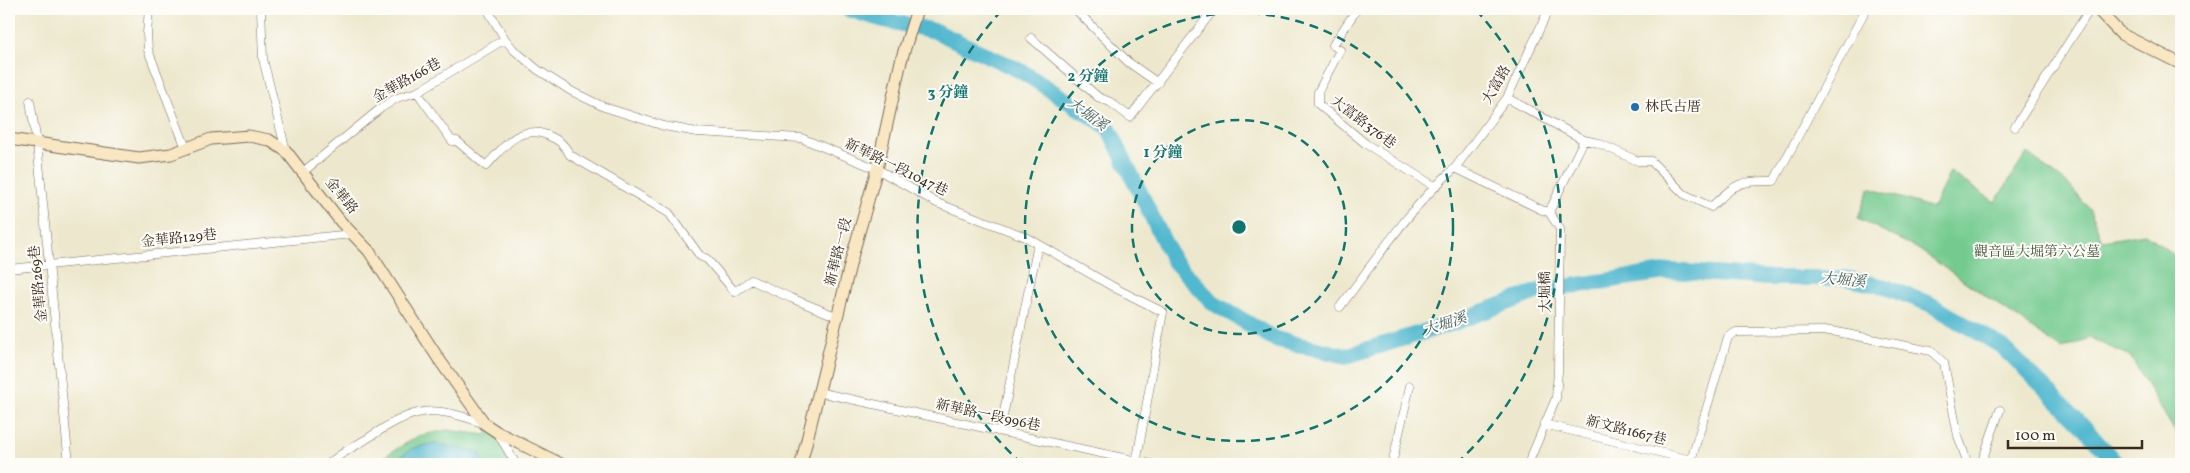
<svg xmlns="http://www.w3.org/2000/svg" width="2190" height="473" font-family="Vollkorn,'Noto Serif TC',serif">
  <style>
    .green { fill: #75cb8f; stroke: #587a56 }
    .water { fill: #51b8cf; stroke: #467176 }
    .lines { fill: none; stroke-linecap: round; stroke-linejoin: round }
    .river { stroke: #51b8cf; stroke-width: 16 }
    .street-casing { stroke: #796c5b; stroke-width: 9 }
    .secondary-casing { stroke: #796c5b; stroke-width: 13 }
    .street { stroke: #fff; stroke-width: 8 }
    .secondary { stroke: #f9e7c3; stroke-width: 11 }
    .ring { fill: none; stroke: #0f766e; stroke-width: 2.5; stroke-dasharray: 9 6 }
    .poi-dot { fill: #1f6fb2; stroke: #fdfcf7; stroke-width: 2 }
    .labels { text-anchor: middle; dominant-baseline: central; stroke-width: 4; stroke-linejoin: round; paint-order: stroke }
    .street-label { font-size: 14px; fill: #3b2a1e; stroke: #fdfcf7 }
    .poi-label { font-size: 14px; fill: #3b2a1e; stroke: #fdfcf7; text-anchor: start }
    .park-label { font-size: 14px; fill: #4c5a40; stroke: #fdfcf7 }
    .water-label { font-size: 15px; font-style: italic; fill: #435c5c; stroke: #fdfcf7 }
    .centre { fill: #0f766e; stroke: #fdfcf7; stroke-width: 2.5 }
    .ring-label { font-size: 15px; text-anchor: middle; font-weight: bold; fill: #0f766e; stroke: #fdfcf7; stroke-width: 4; stroke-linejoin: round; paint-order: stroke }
  </style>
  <rect width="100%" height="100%" fill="#fdfcf7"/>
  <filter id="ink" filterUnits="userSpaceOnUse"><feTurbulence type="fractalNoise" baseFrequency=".02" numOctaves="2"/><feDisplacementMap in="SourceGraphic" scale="10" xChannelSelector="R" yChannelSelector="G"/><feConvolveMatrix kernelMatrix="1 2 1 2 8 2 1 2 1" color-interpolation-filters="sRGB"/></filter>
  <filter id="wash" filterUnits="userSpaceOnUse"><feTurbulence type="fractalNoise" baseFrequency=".0096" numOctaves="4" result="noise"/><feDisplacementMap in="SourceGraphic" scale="20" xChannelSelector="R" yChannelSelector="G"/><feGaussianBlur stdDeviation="1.12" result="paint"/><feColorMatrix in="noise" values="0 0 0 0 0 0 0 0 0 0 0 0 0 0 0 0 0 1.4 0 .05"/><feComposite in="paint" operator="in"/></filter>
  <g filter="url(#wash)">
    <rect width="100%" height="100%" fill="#ede8cd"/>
    <path class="green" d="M2027,153L2068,184L2090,210L2102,241L2145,234L2181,260V442L2130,356L2089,338L2062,349L1918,249L1858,218L1869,188L1933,208L1950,172L1995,202Z
      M490,428L515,464H372L418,436L447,430L486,435Z"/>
    <path class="water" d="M434,443L479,452L486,464H390L413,448Z"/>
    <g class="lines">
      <path class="river" d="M848,9L884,20L935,31L1021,71L1108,127L1173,260L1213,303L1275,339L1346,356L1453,323L1539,291L1671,271L1770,278H1846L1885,287L1930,304L2003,347L2079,422L2117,464"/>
    </g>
  </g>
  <g filter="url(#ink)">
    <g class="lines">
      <defs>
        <path id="street" d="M149,9L147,33L148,50L186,148
          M261,9L263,59L286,151
          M487,9L505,39L514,50L538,70L571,91L604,107L664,126L697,132L801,138L877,169L937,203L1026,237L1117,289L1163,312L1136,464
          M1075,9L1128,62L1158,83
          M1352,9L1355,12L1333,45L1340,50L1318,92V104L1366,144L1434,186
          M1031,38L1098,97L1110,102L1130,117L1214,9
          M417,92L452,141H457L486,166C503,148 518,124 547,135C559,140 564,144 570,155L669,213L700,256L707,259L735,292L751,280L791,298L838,317
          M1507,98L1584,140L1549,212
          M30,101L37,143L69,464
          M2015,127L2090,9
          M1584,140L1598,143L1638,161H1651L1684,194L1711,207C1736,184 1738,180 1774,181L1866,9
          M1455,168L1507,98L1549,9
          M303,172L381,108L397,98L417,92L505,39
          M2179,228L2181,222
          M9,269L352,234
          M1340,307C1376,260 1410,207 1455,168L1542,210L1549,212L1560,229L1558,371L1556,398L1528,464
          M818,392L1151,464
          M1544,424L1691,460L1702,464
          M1000,431L1038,244
          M498,434L516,464
          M329,464C339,454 353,447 365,440C414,408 428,403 485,424
          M1392,464L1410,386
          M1690,464L1728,337L1736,332L1832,331L1931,351L1944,363L1958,436L1968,464
          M1981,464L2000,410"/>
        <path id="secondary" d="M2097,9L2121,34L2181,64
          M9,139L139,158L171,154L211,139L249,136L269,140L286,151L341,222L369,251L438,358L485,424L497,432L561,464
          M801,464L852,257L877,169L901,61L917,9"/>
      </defs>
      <use href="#street" class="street-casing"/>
      <use href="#secondary" class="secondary-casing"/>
      <use href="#street" class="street"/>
      <use href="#secondary" class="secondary"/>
    </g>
  </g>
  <g class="ring">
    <circle cx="1239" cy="227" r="107"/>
    <circle cx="1239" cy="227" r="214"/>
    <path d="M1022 464A321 321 0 0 1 1002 10M1476 10A321 321 0 0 1 1456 464"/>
  </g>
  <circle class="poi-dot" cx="1635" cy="107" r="5"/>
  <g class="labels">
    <g class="street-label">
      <text transform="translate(407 81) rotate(-29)">金華路166巷</text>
      <text transform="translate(1497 85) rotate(-60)">大富路</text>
      <text transform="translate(1363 123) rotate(37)">大富路376巷</text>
      <text transform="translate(896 168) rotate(26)">新華路一段1047巷</text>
      <text transform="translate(341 196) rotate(51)">金華路</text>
      <text transform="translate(179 239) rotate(-6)">金華路129巷</text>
      <text transform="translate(839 252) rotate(-76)">新華路一段</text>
      <text transform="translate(39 284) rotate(-96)">金華路269巷</text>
      <text transform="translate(1546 292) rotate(-91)">大堀橋</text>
      <text transform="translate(988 416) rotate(12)">新華路一段996巷</text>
      <text transform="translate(1626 431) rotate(14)">新文路1667巷</text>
    </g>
    <g class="poi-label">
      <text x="1645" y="107">林氏古厝</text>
    </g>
    <g class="park-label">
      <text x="2037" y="252">觀音區大堀第六公墓</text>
    </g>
    <g class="water-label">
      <text transform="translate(1087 115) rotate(36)">大堀溪</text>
      <text transform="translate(1843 281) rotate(5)">大堀溪</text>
      <text transform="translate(1445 325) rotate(-18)">大堀溪</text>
    </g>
  </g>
  <circle cx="1239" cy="227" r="8" class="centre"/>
  <g class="ring-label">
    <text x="1088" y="81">2 分鐘</text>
    <text x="948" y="97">3 分鐘</text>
    <text x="1163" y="157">1 分鐘</text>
  </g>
  <rect width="2190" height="473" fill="none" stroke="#fdfcf7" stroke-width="30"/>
  <path d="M2008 440v8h134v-8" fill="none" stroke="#3b2a1e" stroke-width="2.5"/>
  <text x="2015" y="440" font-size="15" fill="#3b2a1e" stroke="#fdfcf7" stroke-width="4" paint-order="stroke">100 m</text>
</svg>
